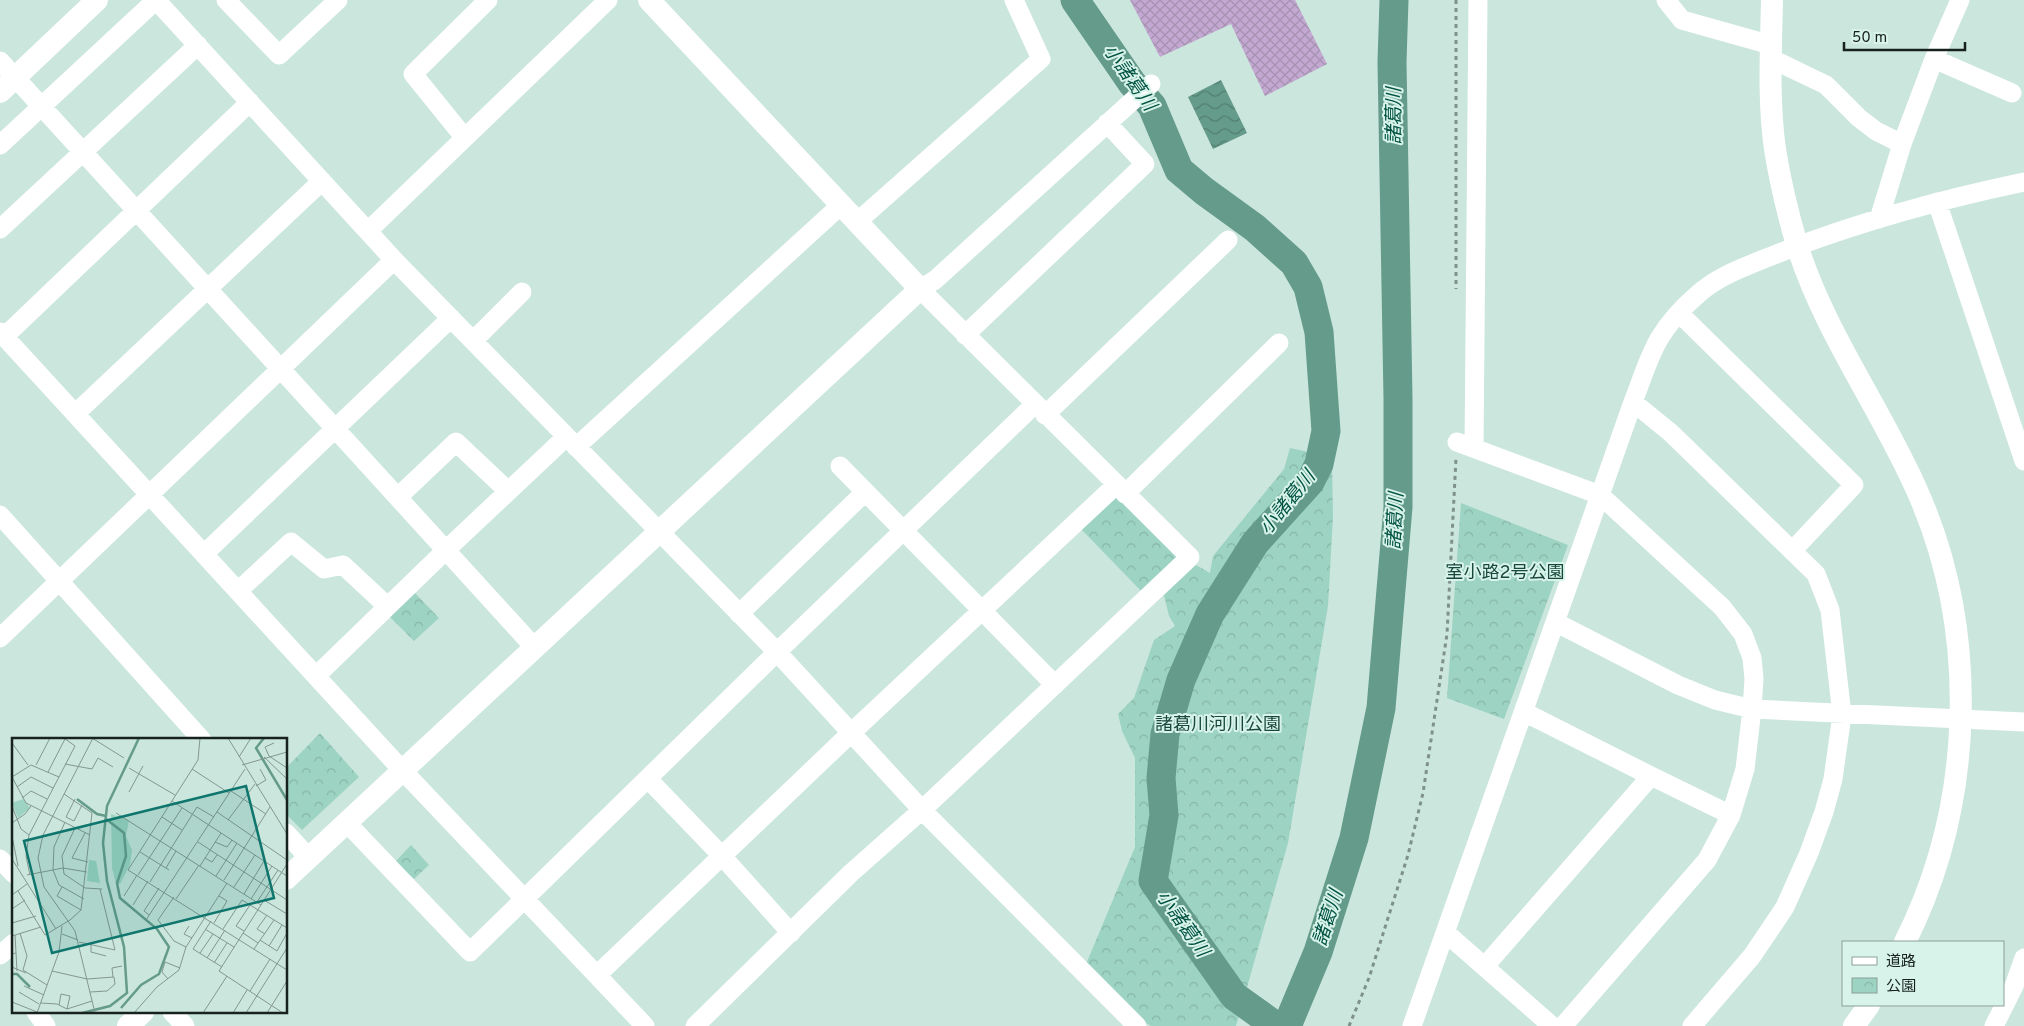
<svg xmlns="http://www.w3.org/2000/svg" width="2024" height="1026" font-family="Overpass,'Noto Sans JP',sans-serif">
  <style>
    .park { fill: url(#park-crowns) }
    .water { fill: url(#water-waves) }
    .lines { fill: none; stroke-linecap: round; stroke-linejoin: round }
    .river { stroke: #659b8b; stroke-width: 29 }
    .building { fill: url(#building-cross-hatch) }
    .path { stroke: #7e928b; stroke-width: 3; stroke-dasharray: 4 4; stroke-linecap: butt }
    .minor { stroke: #fff; stroke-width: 19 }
    .tertiary { stroke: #fff; stroke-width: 22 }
    .labels { text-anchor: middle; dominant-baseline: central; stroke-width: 4; stroke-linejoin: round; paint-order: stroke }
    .park-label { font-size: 18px; fill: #18473b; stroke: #d8f3ea }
    .water-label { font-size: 19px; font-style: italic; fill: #015241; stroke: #d8f3ea }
    .inset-river { fill: none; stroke: #659b8b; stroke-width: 2.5 }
    .inset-road { fill: none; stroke: #839790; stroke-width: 1 }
    .view { fill: #0f766e; fill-opacity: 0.15; stroke: #0f766e; stroke-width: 2.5 }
    .inset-edge { fill: none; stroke: #17211d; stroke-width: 2.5 }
  </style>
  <defs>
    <pattern id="park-crowns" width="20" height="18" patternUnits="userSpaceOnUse" patternTransform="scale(1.25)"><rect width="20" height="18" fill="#9dd3c2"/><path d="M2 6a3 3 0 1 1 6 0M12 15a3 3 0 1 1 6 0" fill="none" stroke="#86b5a6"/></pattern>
    <pattern id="water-waves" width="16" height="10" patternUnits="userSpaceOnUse" patternTransform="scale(1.25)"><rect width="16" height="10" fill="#659b8b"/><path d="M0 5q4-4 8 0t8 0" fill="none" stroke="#527e71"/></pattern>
    <pattern id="building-cross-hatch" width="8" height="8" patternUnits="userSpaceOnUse" patternTransform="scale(1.25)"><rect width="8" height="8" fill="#c3a9d1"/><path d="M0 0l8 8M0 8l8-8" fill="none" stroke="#a791b3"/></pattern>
  </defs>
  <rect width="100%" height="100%" fill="#cbe6dd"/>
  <path class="park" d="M1290,448L1332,457L1333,517L1328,606L1288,843L1236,1026H1151L1079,981L1135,847V758L1122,731L1118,714L1134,698L1154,640L1175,626L1169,616L1164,595L1196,565L1210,573L1213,556L1284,469Z
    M1115,495L1178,559L1143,593L1081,529Z
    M1461,503L1568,545L1504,719L1447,698Z
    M412,590L439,618L414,641L387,614Z
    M320,733L359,777L302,830L286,814V768Z
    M411,845L429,865L414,879L395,862Z"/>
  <path class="water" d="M1221,80L1247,133L1213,149L1188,97Z"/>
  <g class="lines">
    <path class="river" d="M1075,0L1132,83L1152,106L1179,170L1204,191L1255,228L1294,263L1308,287L1319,332L1326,431L1319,464L1310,482L1255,543L1210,614L1181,680L1165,734L1161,778L1164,815L1153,881L1234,996L1276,1026
      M1287,1026L1318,952L1354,838L1381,708L1398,507V398L1392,62L1394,0"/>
  </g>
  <path class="building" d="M1130,0H1295L1327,64L1265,96L1231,24L1160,57Z"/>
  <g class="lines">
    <path class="path" d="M1456,0V289
      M1349,1026L1369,978L1408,855L1423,793L1447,634L1456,458"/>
    <path class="minor" d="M156,0L394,260L777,652L922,810L1137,1026
      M226,0L279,55L338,0
      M1666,0L1682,20L1771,45
      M1772,59L1826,85L1859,118L1876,131L1902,144
      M1934,59L2012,93
      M0,61L535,648
      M464,137L413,74L488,0
      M0,145L156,0
      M1937,202L2024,461
      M1879,219L1902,144L1934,59L1960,0
      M857,222L1041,59L1014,0
      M0,229L198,45
      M368,231L608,0
      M1679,313L1854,485L1793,550
      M0,332L403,771L645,1026
      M965,335L1145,164L1107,123
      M4,337L250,102
      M473,341L522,292
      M1633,402L1671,433L1816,574L1830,610L1842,715L1833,779L1824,812L1809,853L1785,907L1752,956L1692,1026
      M75,414L322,181
      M1045,415L1228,240
      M1457,442L1600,495L1722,607L1743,634L1752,658L1754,679L1752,709L1745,769L1731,815L1707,860L1563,1026
      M576,447L841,205
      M1474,448L1478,0
      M840,466L1055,685
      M1125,494L1279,343
      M398,497L456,442L508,491
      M0,515L202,740
      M204,554L451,318
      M238,591L291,542L324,569L343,565L387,606
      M739,614L865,492
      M1555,622L1678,685L1715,700L1752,709L2024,722
      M0,638L394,260
      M316,676L446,550L566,437
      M1651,776L1731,815
      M648,779L722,856L791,933
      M347,823L470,952L777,652L1035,404
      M286,833L309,858
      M0,859L14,874
      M1446,933L1552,1026
      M0,955L14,943
      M1485,966L1651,776L1524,712
      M597,975L851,733L1116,485
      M36,1012L46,1026
      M172,1012L185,1026
      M695,1026L851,873L922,810L1190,557L920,289L935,280L1151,84
      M1412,1026L1633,402C1641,382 1648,358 1659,339C1668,324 1682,308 1696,296C1716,277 1744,267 1769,257C1851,224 1938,200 2024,182
      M1994,1026L2014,986L2024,958"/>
    <path class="tertiary" d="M1772,0C1771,49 1768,100 1775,149C1780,181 1788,214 1797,245C1824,331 1878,404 1915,486C1980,628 1975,803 1905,942
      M0,92L97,0
      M286,879L920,289L649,0
      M128,1026L143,1012
      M1854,1026L1869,1005"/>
  </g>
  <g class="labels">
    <g class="park-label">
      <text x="1505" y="573">室小路2号公園</text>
      <text x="1218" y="725">諸葛川河川公園</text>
    </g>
    <g class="water-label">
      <text transform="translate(1129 78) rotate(55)">小諸葛川</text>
      <text transform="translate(1395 116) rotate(-90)">諸葛川</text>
      <text transform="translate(1288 503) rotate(-51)">小諸葛川</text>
      <text transform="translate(1396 521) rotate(-87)">諸葛川</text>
      <text transform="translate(1329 918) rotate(-72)">諸葛川</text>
      <text transform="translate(1182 924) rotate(55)">小諸葛川</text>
    </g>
  </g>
  <g transform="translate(12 738)">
    <rect width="275" height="275" fill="#cbe6dd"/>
    <path d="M11,61L18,70L6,80L0,65ZM99,76L117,82L114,98L120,112L118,127L108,146H104L100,130ZM77,122L84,123L88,145L75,143Z" fill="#9dd3c2"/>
    <path class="inset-river" d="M252,0L244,10L275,62M65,61L85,76L94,78M94,81L112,95L114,118L105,145L108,160L145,191L157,209L147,236L129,247L109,270M0,236H5L18,249M70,275L98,268L115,255L112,209L95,143L91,105L95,68L127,0"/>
    <path class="inset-road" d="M80,0L112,20M81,0L31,97L26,120L32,149L63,193L83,275M188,0L186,22L116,132L275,232M216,0L275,96M0,5L16,27M262,5L253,9L257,18L275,30M227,19L239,0M252,19L275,41M53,26L80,31L86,20L101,29M24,27L38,0M230,27L275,14M117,30L163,57M180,31L217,55M36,34L53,1M0,39L14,65L78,97M0,39L19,27L47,39M244,48L254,42L248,31M5,49L19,39L41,50M219,53L254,76M117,54L131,28M10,60L19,53L35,61M63,61L54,79L62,83L70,67M160,63L275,138M0,68L9,91L17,97M205,74L275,122M104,75L249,167M150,79L170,92M216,82L243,46M53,84L42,109L41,132L47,147L72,161M0,85L13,76L19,68M63,90L50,118L52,136L73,150L90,151M73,95L60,120L76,124M0,98L6,128M186,104L275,162M203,104L215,109L220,102M128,114L157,132M193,120L200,124L205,117M0,121L44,191M188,128L209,95M154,130L164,113M15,137L51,130L75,134M18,137L14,118L17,97L63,8L52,0M126,137L170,70M204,138L225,105M212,142L258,69M138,144L185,69L202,79M50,149L45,158L69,172M222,149L243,117M6,153L33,197L58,182L69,172L80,75L52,56M232,156L252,123M0,157L15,146M112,158L125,137M162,159L146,182L162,203L174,209M164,161L187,127M239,161L260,128M252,162L275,176M245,164L266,132M121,167L136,143M0,171L13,162M137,177L132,173L147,150M134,182L233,31M199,183L181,211L210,229M0,185L24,178M202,185L215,163L207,158M177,188L172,196L180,200M193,191L222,209M211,191L230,162L275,190M232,193L224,188L238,167M8,195L15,218L11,232L35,247M231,195L246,205M50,196L66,202M253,196L245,191L255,177M0,198L29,189M248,202L265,213L275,195M67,204L103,212L88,151M79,206V214L94,218M257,208L270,187M242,211L262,182M4,215L5,233M188,215L201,196M0,216L4,215L3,197M195,220L213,192M202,225L215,205M0,229L14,235M40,233L75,241L102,239L103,246L95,253L78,254M101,239L100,230L110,228M156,241L150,234L153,224L168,230M12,248L32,257M238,253L258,221M7,254L27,266M0,264L25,274M29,265L45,266L55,271L58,258L49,256L47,267M55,271L80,263M25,275L47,214L50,188M122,275L145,249L167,232L174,209L215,145M191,275L215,238M221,275L235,252M234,275L275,210M255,275L275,243M271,275L207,233L275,126"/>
    <path class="view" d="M234,48L262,160L40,215L12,103Z"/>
    <rect width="275" height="275" class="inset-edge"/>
  </g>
  <rect x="1842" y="941" width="162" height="65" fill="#d8f3ea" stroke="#8b9f98"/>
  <rect x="1852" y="957" width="25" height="8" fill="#ffffff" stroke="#8b9f98"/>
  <text x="1886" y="966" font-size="15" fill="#17211d">道路</text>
  <rect x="1852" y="978" width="25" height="15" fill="url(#park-crowns)" stroke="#8b9f98"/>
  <text x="1886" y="991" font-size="15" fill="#17211d">公園</text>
  <path d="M1844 42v8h121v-8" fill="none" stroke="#17211d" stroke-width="2.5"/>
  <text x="1852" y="42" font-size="15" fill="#17211d" stroke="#d8f3ea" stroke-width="4" paint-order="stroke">50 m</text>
</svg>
